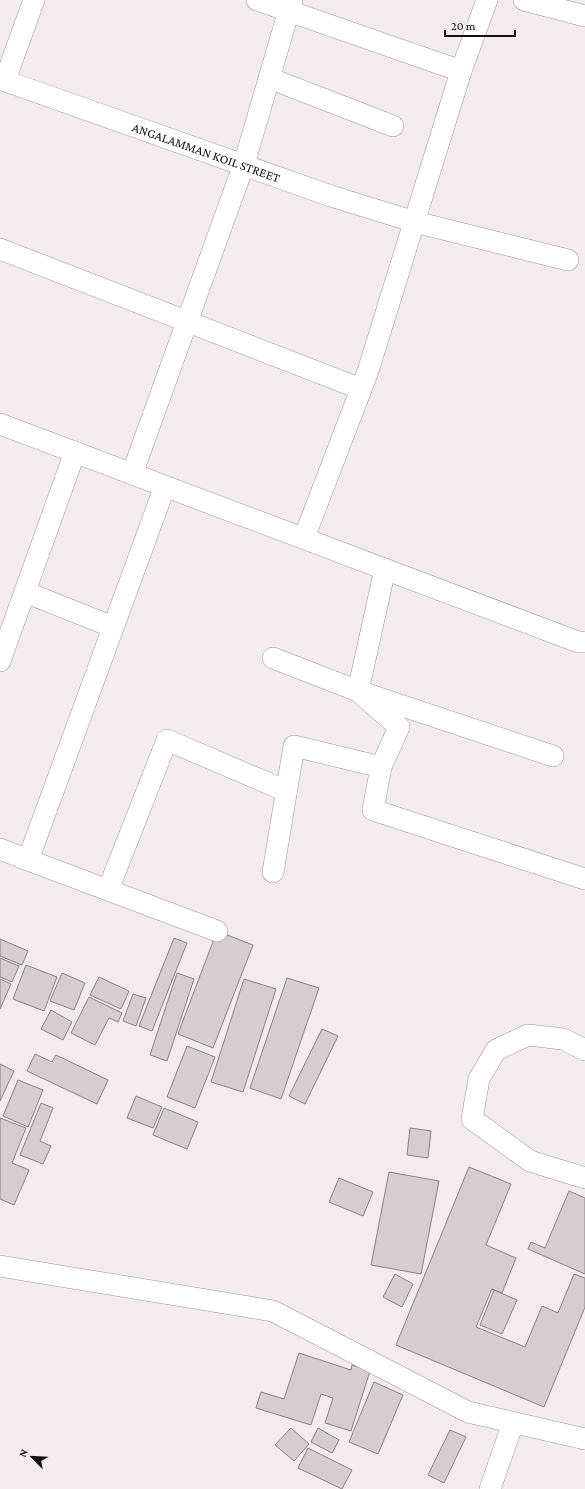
<svg xmlns="http://www.w3.org/2000/svg" width="585" height="1489" font-family="'Crimson Pro',serif">
  <style>
    .building { fill: #d5cdcf; stroke: #8a8385 }
    .lines { fill: none; stroke-linecap: round; stroke-linejoin: round }
    .minor-casing { stroke: #9d9597; stroke-width: 22 }
    .minor { stroke: #fff; stroke-width: 21 }
    .labels { text-anchor: middle; dominant-baseline: central; stroke-width: 3.5; stroke-linejoin: round; paint-order: stroke }
    .street-label { font-size: 13px; fill: #121010; stroke: #f3ebed }
  </style>
  <rect width="100%" height="100%" fill="#f3ebed"/>
  <path class="building" d="M217,931L253,945L213,1048L178,1034Z
    M174,938L187,943L152,1031L139,1026Z
    M0,939L28,951L22,965L0,956Z
    M0,958L19,966L12,982L0,977Z
    M26,965L57,977L44,1011L13,999Z
    M62,973L85,983L74,1010L50,1001Z
    M177,973L194,979L167,1061L150,1055Z
    M99,977L129,991L121,1009L90,995Z
    M287,978L319,988L281,1099L250,1088Z
    M0,979L11,984L0,1009Z
    M244,979L276,989L243,1092L211,1082Z
    M133,994L146,998L136,1026L123,1021Z
    M89,997L122,1013L118,1022L109,1018L95,1045L71,1033Z
    M51,1010L72,1022L63,1040L41,1029Z
    M322,1029L338,1036L305,1104L289,1096Z
    M187,1046L215,1057L195,1108L167,1097Z
    M35,1054L52,1062L56,1055L108,1080L97,1104L27,1071Z
    M0,1064L14,1071L0,1101Z
    M18,1080L43,1090L28,1127L3,1116Z
    M136,1096L162,1107L153,1128L127,1118Z
    M41,1103L53,1108L40,1141L51,1146L43,1164L20,1155Z
    M164,1108L198,1122L187,1149L153,1135Z
    M0,1118L26,1128L12,1163L29,1170L14,1205L0,1199Z
    M410,1128L431,1131L428,1158L407,1155Z
    M469,1167L511,1184L486,1245L516,1258L502,1293L492,1289L476,1327L525,1347L542,1306L558,1313L574,1274L585,1278V1307L544,1407L396,1345Z
    M389,1172L439,1181L421,1274L371,1265Z
    M339,1178L373,1192L363,1216L329,1202Z
    M569,1191L585,1198V1274L528,1249L531,1242L545,1248Z
    M395,1274L413,1284L402,1307L383,1297Z
    M494,1290L517,1300L502,1334L480,1325Z
    M299,1353L351,1370L352,1365L370,1371L351,1431L325,1423L333,1398L321,1394L311,1425L256,1408L261,1392L284,1399Z
    M374,1382L403,1395L378,1454L349,1442Z
    M291,1428L309,1444L294,1461L275,1445Z
    M318,1428L339,1440L332,1453L311,1442Z
    M450,1430L466,1437L444,1483L428,1475Z
    M308,1448L352,1470L342,1489L298,1468Z"/>
  <g class="lines">
    <defs>
      <g id="minor">
        <path d="M257,0L461,71"/>
        <path d="M524,0L585,16"/>
        <path d="M269,78L393,126"/>
        <path id="s1" d="M0,79L331,196L415,222L568,260"/>
        <path d="M5,80L34,0"/>
        <path d="M0,249L361,389"/>
        <path d="M0,424L578,642H585"/>
        <path d="M132,474L244,164L292,0"/>
        <path d="M304,538L368,371L461,71L487,0"/>
        <path d="M25,592L113,627"/>
        <path d="M273,658L358,691L553,756"/>
        <path d="M0,661L75,452"/>
        <path d="M381,767L373,810L585,879"/>
        <path d="M0,849L28,860L165,486"/>
        <path d="M28,860L217,931"/>
        <path d="M273,872L294,746L381,767L399,727L358,691L385,569"/>
        <path d="M108,890L167,740L286,791"/>
        <path d="M585,1050L563,1039L528,1035L496,1050L479,1079L472,1119L530,1161L585,1178"/>
        <path d="M0,1266L273,1311L468,1412L585,1439"/>
        <path d="M490,1489L513,1423"/>
      </g>
    </defs>
    <use href="#minor" class="minor-casing"/>
    <use href="#minor" class="minor"/>
  </g>
  <g class="labels">
    <g class="street-label">
      <text stroke="none"><textPath href="#s1" startOffset="219">ANGALAMMAN KOIL STREET</textPath></text>
    </g>
  </g>
  <g transform="translate(32 1457) rotate(294)" stroke="#f3ebed" stroke-width="3" paint-order="stroke">
  <path d="M0-3L7 15L0 10L-7 15Z" fill="#121010"/>
  <text y="-6" font-size="11" font-weight="bold" text-anchor="middle" fill="#121010">N</text>
  </g>
  <path d="M445 30v6h70v-6" fill="none" stroke="#121010" stroke-width="2"/>
  <text x="451" y="30" font-size="12" fill="#121010" stroke="#f3ebed" stroke-width="3" paint-order="stroke">20 m</text>
</svg>
